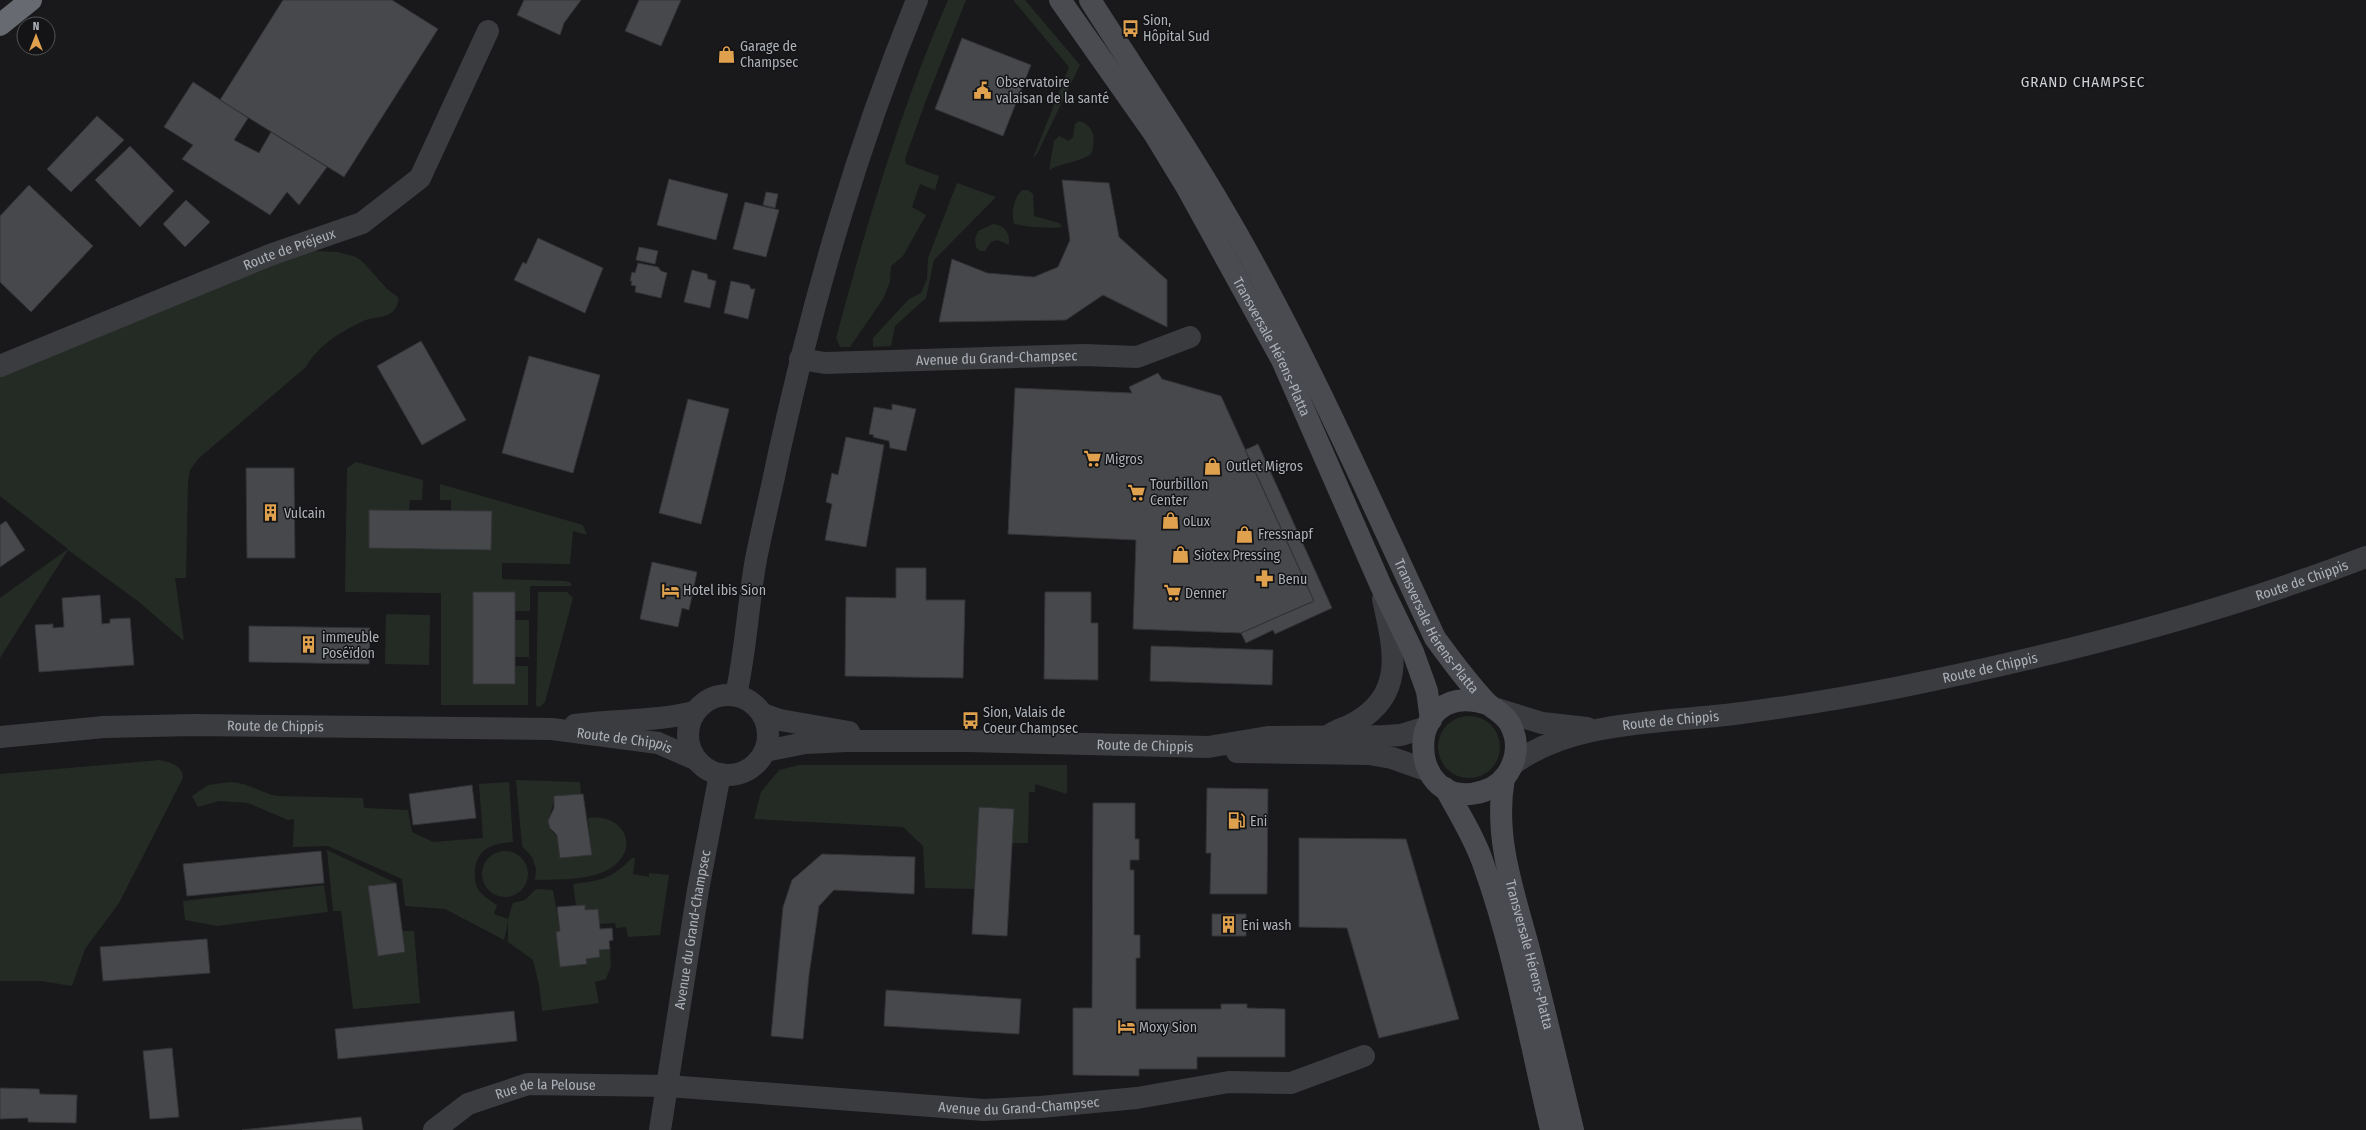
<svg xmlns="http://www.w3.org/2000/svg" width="2366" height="1130" font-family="'Fira Sans Condensed',sans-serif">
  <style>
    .green { fill: #242b24 }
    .building { fill: #46484b; stroke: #343437 }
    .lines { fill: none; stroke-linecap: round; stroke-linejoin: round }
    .minor { stroke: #3b3c40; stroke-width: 22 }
    .tertiary { stroke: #3b3c40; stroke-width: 22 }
    .secondary { stroke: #494b50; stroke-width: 22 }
    .motorway { stroke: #676a70; stroke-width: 22 }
    .labels { text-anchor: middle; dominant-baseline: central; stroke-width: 3; stroke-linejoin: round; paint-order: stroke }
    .poi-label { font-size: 14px; fill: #adb2b9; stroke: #141416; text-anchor: start }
    .street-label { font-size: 14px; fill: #adb2b9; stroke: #141416 }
    .neighbourhood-label { font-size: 15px; letter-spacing: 1px; fill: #ced1d6; stroke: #141416 }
  </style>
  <rect width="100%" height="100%" fill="#19191b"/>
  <path class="green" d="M948,0H966L925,103L905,159L906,164L939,176L935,190L920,184L912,207L926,215L903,256L891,266L890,282L883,299L850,347H840L836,338C867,223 900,110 948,0Z
    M1013,0H1025L1080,65L1037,154L1033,158L1069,67Z
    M1079,121C1095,125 1096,141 1091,154C1078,163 1063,162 1049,170L1054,141L1059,136L1069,141L1073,137L1075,124Z
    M957,183L996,197L934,260L926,298L895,326L891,346L873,347V338L909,299L921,293L927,279L928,258Z
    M1023,190H1028L1033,194L1034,216L1059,223L1062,227C1054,229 1018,227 1014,223C1011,214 1014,195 1023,190Z
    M993,224C1005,226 1010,232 1009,245L997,240L991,242L985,251H980L976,247L975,239L978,231Z
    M316,251L338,252L356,257L363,262L387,289L398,297C399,303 396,310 391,313C384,318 374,317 366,320C343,330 318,345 306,367L198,459L190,470L188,481L186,578H175L184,641L139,602L68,550L0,658V598L68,549L0,496V376L286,256Z
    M356,462L423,480L422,500H410L409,510H369V548L491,550V512L451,511V500H440V484L583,525L587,535L573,531L570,564L502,563V579L564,581L570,582L572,586H530V611H515V592H473V684H515V666H528V705H441V593L345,592L347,468Z
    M538,592H567L573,598L545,702L540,707L536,706Z
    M386,614L430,615L429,665L385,664Z
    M515,620H529V657H515Z
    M1438 747a31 31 0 1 1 62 0a31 31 0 1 1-62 0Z
    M160,760C171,763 183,765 183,778L119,903L85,949L72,986L41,981H0V774Z
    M799,765H1067V794L1035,784V792H1029L1028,843H1012L1014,809L979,807L974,889L925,888L923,846L903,827L754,819L761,792L779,770Z
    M516,780L580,782L581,795L554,796C554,810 541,826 557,835L560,858L592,855L588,818C624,813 641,848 611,868C590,881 559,879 535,880L536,869L532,857L522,846Z
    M230,782C249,783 259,792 277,796L363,798L364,808L408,810L412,832L433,842L483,838L479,784L509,782L513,842C504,843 494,844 486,849C474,857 472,877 478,889C482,896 490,900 497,905L494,914L508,919L513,903L525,900L536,889L553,890L560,931L556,932L560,967L587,964L586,959L600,957L599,950L610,949L611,966L606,979L595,982L599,1003L542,1011L539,985L533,960L508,942V922L504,940L445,909L405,906L402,879L328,846L293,847L294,819L288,820L248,803L219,801L198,807L192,796L208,785Z
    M327,850L396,883L368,887L378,955L405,952L402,931H414L420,1003L353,1009L341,911H333Z
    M482 874a23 23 0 1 1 46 0a23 23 0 1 1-46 0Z
    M632,858H635L633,874L649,877V873L669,875L660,935L628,937L626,927L616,928L615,923L599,924L598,909L585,910V905H576L573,884C600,881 613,878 632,858Z
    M324,885L328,912L217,926L185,920L183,901Z"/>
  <path class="building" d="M283,0H392L438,29L344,177L220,100Z
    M524,0H581L564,23L560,35L517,15Z
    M639,0H681L661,46L625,31Z
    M962,38L1031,65L1003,136L935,109Z
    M193,82L248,118L234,140L259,153L271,132L327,167L299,205L287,192L270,215L182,159L193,145L164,127Z
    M97,116L124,140L71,192L47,169Z
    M130,146L174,191L140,227L95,180Z
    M669,179L728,194L716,240L657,225Z
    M1062,180L1109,183L1119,237L1167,280V327L1103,295L1066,320L939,322L952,259L987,273L1034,277L1058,267L1070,240Z
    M29,185L93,246L31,312L0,282V216Z
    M766,192L778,194L775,208L763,205Z
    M186,200L210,222L185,247L163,224Z
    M745,202L779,210L766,257L733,249Z
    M538,238L603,268L585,313L514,280L523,262L526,264Z
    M639,247L658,251L655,264L636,260Z
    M638,263L658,267L661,271L667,273L661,298L635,292L636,286L631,285L632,281H630L632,272L635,273Z
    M692,270L707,274L708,279L716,281L710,308L684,302Z
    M731,281L749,285L751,289H755L748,319L724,313Z
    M421,341L466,420L422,445L377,366Z
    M529,356L600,375L573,473L502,453Z
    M1158,373L1162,379L1221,396L1314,601L1241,633L1133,629L1136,540L1008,534L1015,388L1132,393L1129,387Z
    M688,399L729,409L701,524L659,513Z
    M892,404L916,409L906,451L890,448L889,441L873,437L874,435L869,434L874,407L892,410Z
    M846,437L884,445L866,547L825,540L832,504L826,502L832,473L838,475Z
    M1258,444L1332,608L1275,634L1273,630L1246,643L1241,633L1314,601L1245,450Z
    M246,468H294L295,558H247Z
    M369,510L492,511L491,550L369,548Z
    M6,521L25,550L0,567V525Z
    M652,562L697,572L689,610L682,608L678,627L640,619Z
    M896,568H926V600H965L963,678L845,676L846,597L896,598Z
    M473,592H515V684H473Z
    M1045,592H1091V623H1098V680L1044,679Z
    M100,595L102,624L110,623V619L130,618L134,665L39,672L35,625L53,624V628L64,627L62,598Z
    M249,626L370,628L369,664L249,662Z
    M1151,646L1273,650L1272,685L1150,681Z
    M472,785L476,818L413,825L409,794Z
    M1207,788L1268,789L1267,894H1210L1211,853H1206Z
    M583,794L592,855L560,858L557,835L550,828L548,821L554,808V796Z
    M1093,803H1135V839H1139V860H1130V870H1134V935H1140V958H1136V1009H1221V1004H1247V1008L1285,1009V1057H1197V1069H1139V1076L1073,1075V1008H1092Z
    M979,807L1014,809L1007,936L972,934Z
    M1299,838L1406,839L1459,1019L1379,1038L1347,928L1299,927Z
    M321,851L324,883L187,896L183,864Z
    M822,854L915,857L914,894L834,890L819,906L809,975L803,1039L771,1036L783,907L792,880Z
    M396,883L405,952L378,956L368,886Z
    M585,905V910L598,909L600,929L612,928L613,940L609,941L610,949L599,950L600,957L586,959L587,964L560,967L556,932L560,931L557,907Z
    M1212,914H1246V936H1212Z
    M207,939L210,973L103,981L100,947Z
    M886,990L1021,999L1019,1034L884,1026Z
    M514,1011L517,1041L338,1059L335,1029Z
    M172,1048L179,1117L150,1119L143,1051Z
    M0,1088L39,1089L40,1094L77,1095L76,1123L28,1122V1118L0,1119Z
    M361,1117L363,1130H242Z"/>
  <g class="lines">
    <g class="minor">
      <path id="s1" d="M800,359L825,363L1084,355L1137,357L1190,337"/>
      <path id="s2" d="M0,366L270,255L362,223L420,178L488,31"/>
      <path d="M736,695C746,650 748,604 756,559C763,524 772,488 779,453C814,296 856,149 917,0"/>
      <path id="s3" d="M434,1130L468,1104L528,1084L668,1086L984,1110L1040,1107L1137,1098L1229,1082L1291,1083L1364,1056"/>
      <path id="s4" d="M660,1130L698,890L720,774"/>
    </g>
    <g class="tertiary">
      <circle cx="728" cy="735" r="40"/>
      <path d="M1497,709L1542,723L1587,728"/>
      <path d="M763,714L780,720L849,732"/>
      <path d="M575,725C615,719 655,722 694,712"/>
      <path d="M1331,734C1339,729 1348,727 1356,722C1407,693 1393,646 1383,599"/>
      <path id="s5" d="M0,737L104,727L194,725L552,729L658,743L695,759"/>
      <path id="s6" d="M765,751L805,743L847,741H967L1208,747L1268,737L1386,736L1401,735L1427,727"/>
      <path d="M1237,752L1369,754L1392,758L1429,771"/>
      <path id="s7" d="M1512,765C1571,720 1662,723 1734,714C1789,707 1845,698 1900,687C2058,655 2216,615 2366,557"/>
    </g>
    <g class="secondary">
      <path id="s8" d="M1060,0L1155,135L1186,186L1282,360L1381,586L1413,652L1427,691L1431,720"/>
      <path id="s9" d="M1090,0C1139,77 1191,152 1236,232C1311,363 1371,502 1435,638C1451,660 1467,682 1486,702C1494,710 1504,713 1510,724C1524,749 1512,782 1484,791C1405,817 1400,676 1487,704"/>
      <path id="s10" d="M1504,778C1493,839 1515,895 1530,953C1545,1012 1559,1071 1573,1130"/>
      <path d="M1445,788C1459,813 1474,837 1483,863C1514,949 1530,1041 1551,1130"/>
    </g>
    <path class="motorway" d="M0,25L31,0"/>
  </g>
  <defs>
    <symbol id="bus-bare" viewBox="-9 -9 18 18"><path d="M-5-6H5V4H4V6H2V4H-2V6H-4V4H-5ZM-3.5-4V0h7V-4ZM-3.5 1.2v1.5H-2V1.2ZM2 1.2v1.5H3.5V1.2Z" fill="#dfa14d" stroke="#141416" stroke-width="2.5" paint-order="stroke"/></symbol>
    <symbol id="shop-bare" viewBox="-9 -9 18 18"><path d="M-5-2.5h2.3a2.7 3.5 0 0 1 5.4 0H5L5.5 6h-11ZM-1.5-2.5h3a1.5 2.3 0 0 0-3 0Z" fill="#dfa14d" stroke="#141416" stroke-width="2.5" paint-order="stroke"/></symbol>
    <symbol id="civic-bare" viewBox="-9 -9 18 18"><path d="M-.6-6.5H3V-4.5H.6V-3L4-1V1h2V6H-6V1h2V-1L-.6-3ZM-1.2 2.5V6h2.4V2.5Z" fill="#dfa14d" stroke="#141416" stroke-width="2.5" paint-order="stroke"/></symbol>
    <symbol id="supermarket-bare" viewBox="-9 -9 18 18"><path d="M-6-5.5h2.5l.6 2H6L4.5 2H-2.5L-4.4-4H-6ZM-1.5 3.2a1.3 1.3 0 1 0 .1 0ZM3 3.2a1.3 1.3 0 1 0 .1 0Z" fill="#dfa14d" stroke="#141416" stroke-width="2.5" paint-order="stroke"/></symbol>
    <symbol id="building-bare" viewBox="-9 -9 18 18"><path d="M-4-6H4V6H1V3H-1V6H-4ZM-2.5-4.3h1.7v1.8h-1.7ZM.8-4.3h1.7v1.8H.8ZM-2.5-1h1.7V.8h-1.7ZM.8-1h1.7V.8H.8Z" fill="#dfa14d" stroke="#141416" stroke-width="2.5" paint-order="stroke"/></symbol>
    <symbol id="pharmacy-bare" viewBox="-9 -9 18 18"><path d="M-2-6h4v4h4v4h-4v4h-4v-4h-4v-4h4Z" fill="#dfa14d" stroke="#141416" stroke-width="2.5" paint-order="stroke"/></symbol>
    <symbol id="hotel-bare" viewBox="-9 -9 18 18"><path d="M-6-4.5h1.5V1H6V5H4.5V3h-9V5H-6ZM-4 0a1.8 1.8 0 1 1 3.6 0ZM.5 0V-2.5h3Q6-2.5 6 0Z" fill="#dfa14d" stroke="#141416" stroke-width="2.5" paint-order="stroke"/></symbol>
    <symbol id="fuel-bare" viewBox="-9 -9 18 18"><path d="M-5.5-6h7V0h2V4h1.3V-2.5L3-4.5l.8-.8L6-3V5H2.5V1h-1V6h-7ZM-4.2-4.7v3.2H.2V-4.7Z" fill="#dfa14d" stroke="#141416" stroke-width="2.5" paint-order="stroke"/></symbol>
  </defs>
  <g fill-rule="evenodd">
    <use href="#bus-bare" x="1118" y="16" width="25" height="25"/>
    <use href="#shop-bare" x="714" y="42" width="25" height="25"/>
    <use href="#civic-bare" x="970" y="78" width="25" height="25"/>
    <use href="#supermarket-bare" x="1080" y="446" width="25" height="25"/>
    <use href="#shop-bare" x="1200" y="454" width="25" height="25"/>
    <use href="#supermarket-bare" x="1124" y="480" width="25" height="25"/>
    <use href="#building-bare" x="258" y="500" width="25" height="25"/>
    <use href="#shop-bare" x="1158" y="508" width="25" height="25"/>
    <use href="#shop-bare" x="1232" y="522" width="25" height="25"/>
    <use href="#shop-bare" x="1168" y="542" width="25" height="25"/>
    <use href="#pharmacy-bare" x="1252" y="566" width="25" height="25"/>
    <use href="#hotel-bare" x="658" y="578" width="25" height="25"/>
    <use href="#supermarket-bare" x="1160" y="580" width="25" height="25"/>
    <use href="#building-bare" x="296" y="632" width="25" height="25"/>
    <use href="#bus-bare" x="958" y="708" width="25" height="25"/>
    <use href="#fuel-bare" x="1224" y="808" width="25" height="25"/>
    <use href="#building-bare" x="1216" y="912" width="25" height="25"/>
    <use href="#hotel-bare" x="1114" y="1014" width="25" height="25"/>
  </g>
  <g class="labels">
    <g class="poi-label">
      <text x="1143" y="20">Sion,<tspan x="1143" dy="16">Hôpital Sud</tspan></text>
      <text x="740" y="46">Garage de<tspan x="740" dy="16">Champsec</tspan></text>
      <text x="996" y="82">Observatoire<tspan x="996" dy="16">valaisan de la santé</tspan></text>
      <text x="1105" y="459">Migros</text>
      <text x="1226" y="466">Outlet Migros</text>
      <text x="1150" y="484">Tourbillon<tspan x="1150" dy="16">Center</tspan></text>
      <text x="284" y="513">Vulcain</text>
      <text x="1183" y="521">oLux</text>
      <text x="1258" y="534">Fressnapf</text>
      <text x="1194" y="555">Siotex Pressing</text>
      <text x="1278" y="579">Benu</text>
      <text x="683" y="590">Hotel ibis Sion</text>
      <text x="1185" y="593">Denner</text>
      <text x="322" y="637">immeuble<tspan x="322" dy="16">Poséïdon</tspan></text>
      <text x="983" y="712">Sion, Valais de<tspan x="983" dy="16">Coeur Champsec</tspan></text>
      <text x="1250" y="821">Eni</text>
      <text x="1242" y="925">Eni wash</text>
      <text x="1139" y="1027">Moxy Sion</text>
    </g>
    <g class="street-label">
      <text stroke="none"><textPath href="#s2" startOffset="312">Route de Préjeux</textPath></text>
      <text stroke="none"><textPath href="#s8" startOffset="407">Transversale Hérens-Platta</textPath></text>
      <text stroke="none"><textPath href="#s1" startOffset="197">Avenue du Grand-Champsec</textPath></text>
      <text stroke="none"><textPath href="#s7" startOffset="815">Route de Chippis</textPath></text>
      <text stroke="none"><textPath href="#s9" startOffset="717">Transversale Hérens-Platta</textPath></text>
      <text stroke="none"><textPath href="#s7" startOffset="491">Route de Chippis</textPath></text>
      <text stroke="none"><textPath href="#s7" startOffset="167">Route de Chippis</textPath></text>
      <text stroke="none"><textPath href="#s5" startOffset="276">Route de Chippis</textPath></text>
      <text stroke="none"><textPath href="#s5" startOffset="626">Route de Chippis</textPath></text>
      <text stroke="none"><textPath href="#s6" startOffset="381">Route de Chippis</textPath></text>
      <text stroke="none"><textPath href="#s4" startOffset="203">Avenue du Grand-Champsec</textPath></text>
      <text stroke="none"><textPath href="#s10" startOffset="180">Transversale Hérens-Platta</textPath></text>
      <text stroke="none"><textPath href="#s3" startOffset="123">Rue de la Pelouse</textPath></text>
      <text stroke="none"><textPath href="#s3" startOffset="598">Avenue du Grand-Champsec</textPath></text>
    </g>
    <g class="neighbourhood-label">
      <text x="2083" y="82">GRAND CHAMPSEC</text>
    </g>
  </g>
  <g transform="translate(36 36)"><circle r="19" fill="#141416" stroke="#515357"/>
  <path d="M0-3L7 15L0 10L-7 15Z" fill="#dfa14d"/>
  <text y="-6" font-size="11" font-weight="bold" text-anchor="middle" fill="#adb2b9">N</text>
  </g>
</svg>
